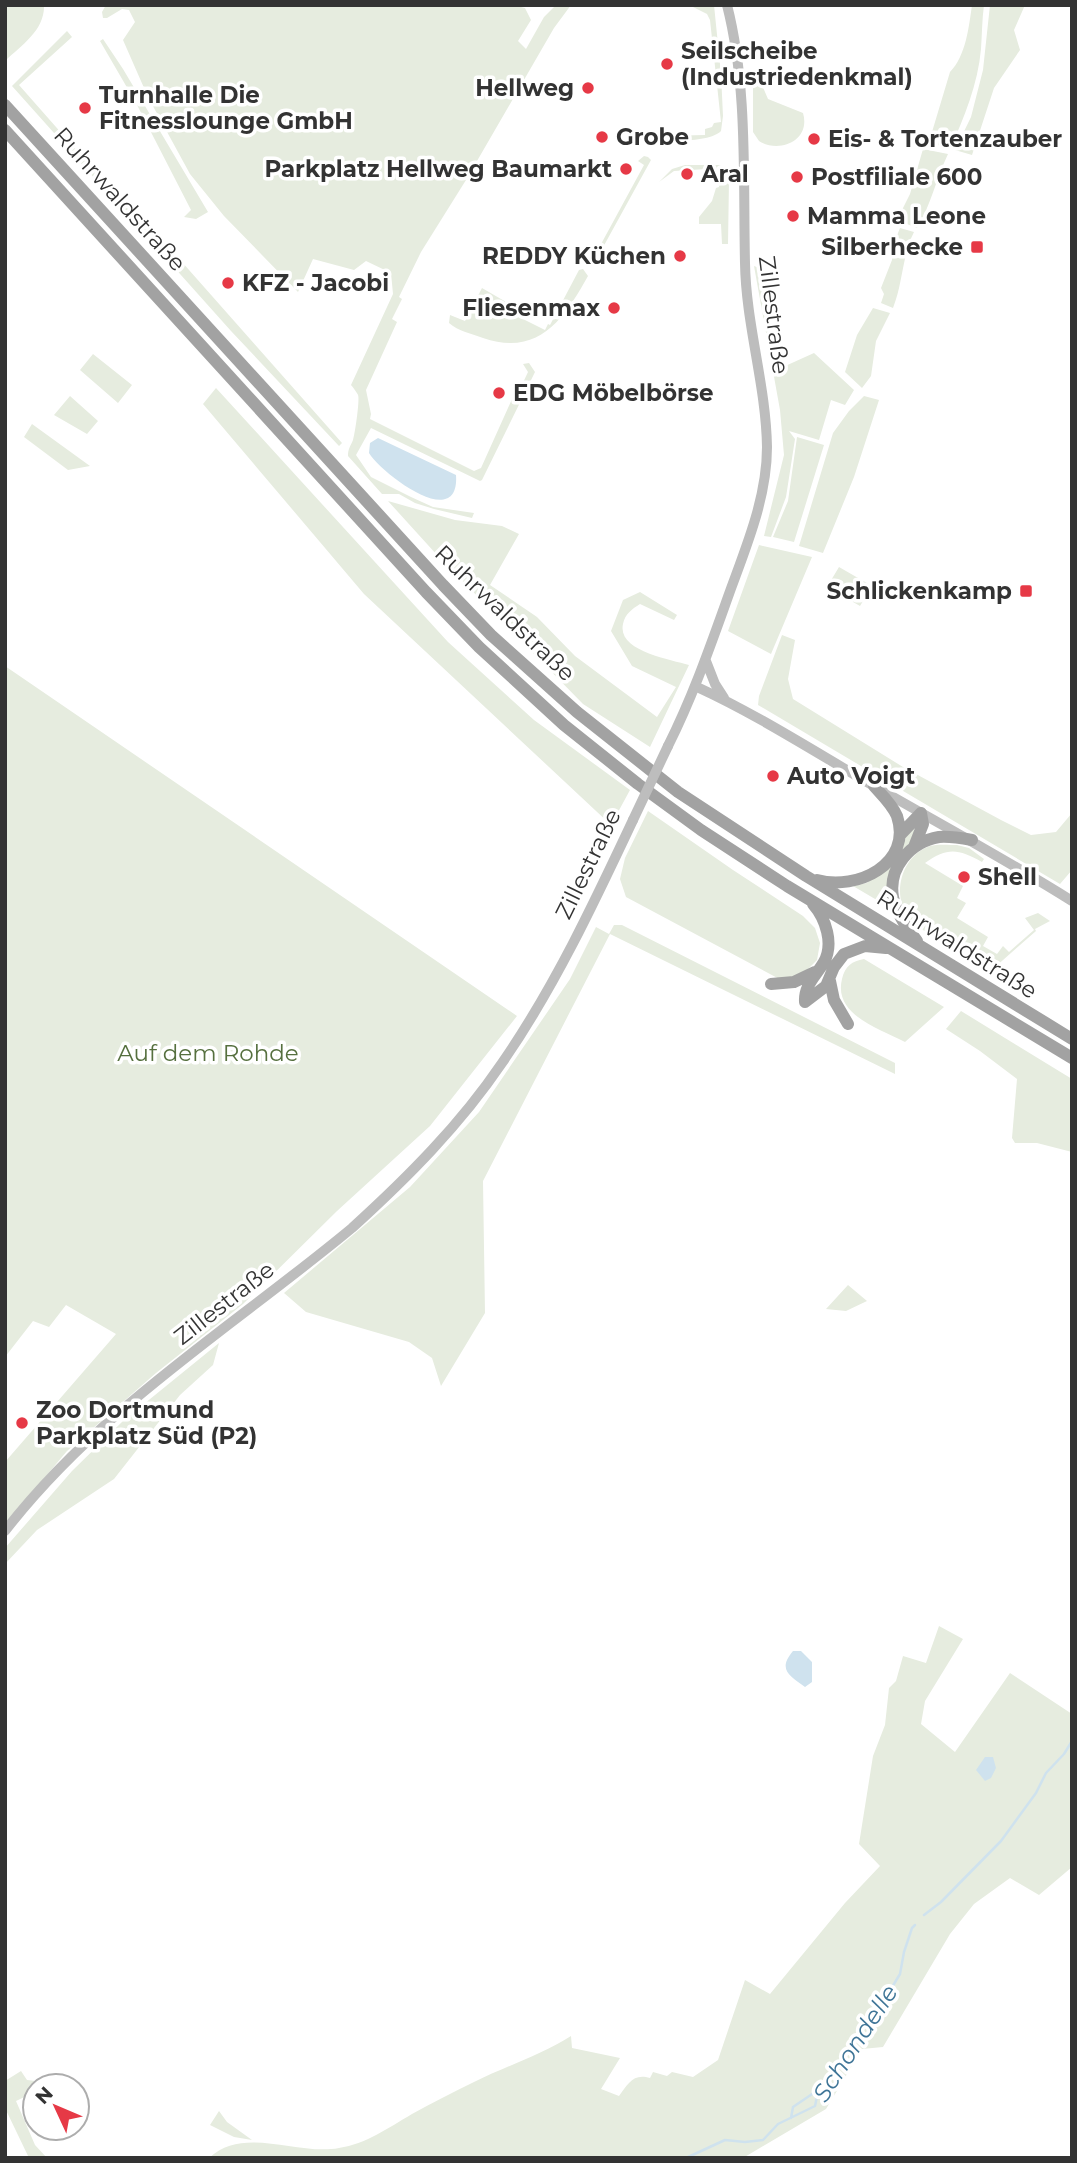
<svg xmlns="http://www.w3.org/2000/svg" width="1077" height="2163" font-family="Montserrat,sans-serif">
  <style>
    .green { fill: #e6ecdf }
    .water { fill: #cfe2ee }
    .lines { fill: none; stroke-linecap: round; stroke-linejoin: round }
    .stream { stroke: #cfe2ee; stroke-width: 2.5 }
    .secondary { stroke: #bdbdbd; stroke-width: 10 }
    .trunk { stroke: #a2a2a2; stroke-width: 12 }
    .secondary-bridge { stroke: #bdbdbd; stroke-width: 10 }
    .poi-dot { fill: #e63946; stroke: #fff; stroke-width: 2.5 }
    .labels { text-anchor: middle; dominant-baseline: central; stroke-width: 7; stroke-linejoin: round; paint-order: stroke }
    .poi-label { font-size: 23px; font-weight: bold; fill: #333; stroke: #fff; text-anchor: start }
    .street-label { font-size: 23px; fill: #333; stroke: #fff }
    .park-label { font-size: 23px; fill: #56703f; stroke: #fff }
    .water-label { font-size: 24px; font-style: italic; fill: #3f7597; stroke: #fff }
  </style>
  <rect width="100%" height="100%" fill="#fff"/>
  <path class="green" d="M5,5H44C45,30 22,45 5,61Z
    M106,5H513L525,8L531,20L518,41L526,49L544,17L556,5H571L554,28L466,180L421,252L399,297L402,299L392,319L397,322L366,390L371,414L370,419L474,471L481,468L517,388L520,389L528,372L523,364L529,363L535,372L482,480L480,481L371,428L356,455L371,477L411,497L433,507L474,513L472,518L434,509L415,503L399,494H382L348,456C348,449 350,447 353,440C355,434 360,399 358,395C358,394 352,386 351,385L393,294L391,273L366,261L354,270L313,259L298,292L224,216L190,174L148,97L123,40L135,22L129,10L122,9L107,18H103L102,12Z
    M714,5L721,74L723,116L721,131C711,142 666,143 653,137L654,132L660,129L661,136L705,135V129L712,127L714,123L721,122L710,20L707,14L691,6Z
    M972,5H984C982,20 982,34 981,49C978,84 964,118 950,149L929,142L950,72C966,56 969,26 972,5Z
    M990,5H1025L1014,30L1020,50L994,88L972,155L955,150L971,117L983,70Z
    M67,31L72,37L19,85L167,253H174L342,443L339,446L231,331L12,86Z
    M103,39L123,69L208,212L196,219L184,217L191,210L136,103L100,41Z
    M753,81L762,85L768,99L803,113C811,140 780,154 759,141L753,132Z
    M923,149L948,154C936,179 931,205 917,228L897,220L910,194Z
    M644,156L648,157L651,160L596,260L589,259L587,255L594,257L644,165L638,161Z
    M685,165H719L723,167L729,180L728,244H722L721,224H699V217L712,201L716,188L719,187L718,175L715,176L707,169L674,171L659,182L672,169Z
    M900,228L914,232C902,256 903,283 893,308L881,303L884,294L881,288L892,260V248Z
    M754,266L762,269L773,346L783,367L814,353L854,390L845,405L831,400L819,440L789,431L795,439L786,497L771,537L764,536L784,455L780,410Z
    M583,269L588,276C564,319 539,357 483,338C472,334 458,331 449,323L450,315L465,321L482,288L520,310L517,316L545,330L548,324L550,325L579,270Z
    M873,308L890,313L876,341L871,376L862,388L845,372L857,335Z
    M93,354L132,385L118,403L80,370Z
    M216,388L448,642L534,720L630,790L611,825L364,594L203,404Z
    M70,396L98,421L87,434L54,415Z
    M864,396L879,400L854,477L823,553L799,546L833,433L849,411Z
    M32,424L90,466L68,470L24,437Z
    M797,437L824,445L794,542L773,537L788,501Z
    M388,501L455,520L502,526L519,534L490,585L537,617L575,656L657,717L676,687L632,666L611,631L623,600L640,592L677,615L674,620L640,604C632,609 625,614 623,624C617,651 670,659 689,665L650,747L583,704L437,555Z
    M759,545L812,557L771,654L728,631Z
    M839,567L872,586L860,606L827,587Z
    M782,635L795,640L788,679L793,699L903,767L1001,820L1031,835L1056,832L1072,813V870L1060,884L758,705L759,696Z
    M5,666L517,1016L430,1126L337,1211L243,1304L156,1373L67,1451L5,1525V1462L116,1334L66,1305L49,1327L33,1321L5,1357Z
    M648,811L733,870L803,916L815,928L820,943L817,960L806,971L783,981L626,897L620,879L625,858Z
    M916,822L912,842L901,853L892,909L853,886L867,883Z
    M957,845L969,848L984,859L982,862C958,849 948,847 925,863L963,886L957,898L966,903L957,918L988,937L983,946L997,954L1003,946L1009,952L1034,930L1025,918L1038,913L1050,921L1035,929L1036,931L994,968L962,946L959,951C946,943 918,930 909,918C891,895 901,856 930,846C937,844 949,845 957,845Z
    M614,925H622L895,1063V1074L610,934L483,1181L485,1313L441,1386L432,1358L409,1342L306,1312L284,1293L410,1187L479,1112L570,979L596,927L609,934Z
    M864,959L944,1007L905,1042C880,1029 833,1015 842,979C845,966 852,961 864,959Z
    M961,1011L1072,1079V1152L1037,1143H1015L1012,1138L1017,1079L980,1051L946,1029Z
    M848,1285L867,1301L846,1311L826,1309Z
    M219,1343L213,1365L180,1395L114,1479L37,1530L5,1564V1548L72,1471L123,1421Z
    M939,1626L963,1639L925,1701L921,1724L955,1752L1010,1673L1072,1714V1867L1039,1895L1010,1878L974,1904L950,1934L883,2047L862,2049L826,2109L743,2158H209C244,2125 297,2156 339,2148C366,2144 388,2128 412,2114C432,2103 453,2092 474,2082C506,2066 541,2055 571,2036L572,2048L620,2058L601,2089L619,2096C628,2084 633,2073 650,2078L653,2072L667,2076L672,2072L693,2077L718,2060L745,1980L770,1994L845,1903L880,1866L859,1844L873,1756L885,1725L889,1688L896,1681L903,1656L926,1663Z
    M21,2071L27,2080L54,2083L47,2086H35V2092L16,2101L35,2145L47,2158H29L5,2108V2081Z
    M219,2111L227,2122L252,2140L234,2137L210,2125Z"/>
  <path class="water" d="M378,438L456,475C460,533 382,474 369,453L370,443Z
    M793,1651H801L812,1662V1682L805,1687C790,1676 777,1670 793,1651Z
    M985,1757H993L996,1768L991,1778L985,1781L976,1770Z"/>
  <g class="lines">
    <path class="stream" d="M924,1915L941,1902L1001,1841L1036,1793L1046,1773L1064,1754L1072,1741
      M791,2118L793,2107L818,2090
      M686,2158L725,2140L745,2142L763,2140L778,2124L815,2106L819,2087L840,2064L863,2026L874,2017L900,1974L904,1952L912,1928L915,1925"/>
    <path class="secondary" d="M706,661L715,684L724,698
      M697,687C758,715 815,752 874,786C940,824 1007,860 1072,901
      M668,746C693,696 710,647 729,594C746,547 767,498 767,447C766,385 746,325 745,263C743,179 748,87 727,5
      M5,1531C100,1408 234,1326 352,1228C407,1178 460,1125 502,1063C554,988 594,903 633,820"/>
    <path class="trunk" d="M5,105L443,585L491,635L577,712L678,792L806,876L1072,1039
      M5,130L426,592L479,647L564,725L638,784L701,830L787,886L1072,1058
      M900,835L921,813
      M914,847L923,824L921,813
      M817,880C857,891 913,864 897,816C892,804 882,795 874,786
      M917,941C907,928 896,913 893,897C888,868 910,842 939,837C950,836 961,838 972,840
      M830,981L834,1000L848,1024
      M771,984L794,982L815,972
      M805,1002C804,985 816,976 824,962C834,944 826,919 813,904
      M805,1002L826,986L834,967L844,954L865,946L886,948"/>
    <path class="secondary-bridge" d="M633,820L668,746"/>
  </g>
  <g class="poi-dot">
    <circle cx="667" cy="64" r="7"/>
    <circle cx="588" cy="88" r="7"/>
    <circle cx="85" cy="108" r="7"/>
    <circle cx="602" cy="137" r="7"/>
    <circle cx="814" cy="139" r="7"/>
    <circle cx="626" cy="169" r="7"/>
    <circle cx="687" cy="174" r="7"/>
    <circle cx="797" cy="177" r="7"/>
    <circle cx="793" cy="216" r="7"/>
    <rect x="970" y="240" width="14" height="14" rx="3.5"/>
    <circle cx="680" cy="256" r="7"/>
    <circle cx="228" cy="283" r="7"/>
    <circle cx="614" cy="308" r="7"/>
    <circle cx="499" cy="393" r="7"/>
    <rect x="1019" y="584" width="14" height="14" rx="3.5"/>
    <circle cx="773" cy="776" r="7"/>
    <circle cx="964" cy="877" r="7"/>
    <circle cx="22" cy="1423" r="7"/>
  </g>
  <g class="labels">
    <g class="poi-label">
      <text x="681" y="51">Seilscheibe<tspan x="681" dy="26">(Industriedenkmal)</tspan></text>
      <text x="574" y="88" text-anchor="end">Hellweg</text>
      <text x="99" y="95">Turnhalle Die<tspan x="99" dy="26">Fitnesslounge GmbH</tspan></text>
      <text x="616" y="137">Grobe</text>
      <text x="828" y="139">Eis- &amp; Tortenzauber</text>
      <text x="612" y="169" text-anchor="end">Parkplatz Hellweg Baumarkt</text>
      <text x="701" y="174">Aral</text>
      <text x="811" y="177">Postfiliale 600</text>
      <text x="807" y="216">Mamma Leone</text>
      <text x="963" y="247" text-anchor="end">Silberhecke</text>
      <text x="666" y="256" text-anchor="end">REDDY Küchen</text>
      <text x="242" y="283">KFZ - Jacobi</text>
      <text x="600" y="308" text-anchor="end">Fliesenmax</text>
      <text x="513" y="393">EDG Möbelbörse</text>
      <text x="1012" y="591" text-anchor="end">Schlickenkamp</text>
      <text x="787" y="776">Auto Voigt</text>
      <text x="978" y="877">Shell</text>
      <text x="36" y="1410">Zoo Dortmund<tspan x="36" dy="26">Parkplatz Süd (P2)</tspan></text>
    </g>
    <g class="street-label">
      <text transform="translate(120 199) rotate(48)">Ruhrwaldstraße</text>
      <text transform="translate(774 315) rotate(83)">Zillestraße</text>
      <text transform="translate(505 613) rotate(44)">Ruhrwaldstraße</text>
      <text transform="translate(588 864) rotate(-64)">Zillestraße</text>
      <text transform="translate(957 944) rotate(32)">Ruhrwaldstraße</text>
      <text transform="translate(224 1303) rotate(-38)">Zillestraße</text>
    </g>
    <g class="park-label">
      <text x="208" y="1053">Auf dem Rohde</text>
    </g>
    <g class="water-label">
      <text transform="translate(855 2043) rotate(-57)">Schondelle</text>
    </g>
  </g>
  <rect width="1077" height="2163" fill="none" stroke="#333333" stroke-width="14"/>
  <g transform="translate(56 2107) rotate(314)"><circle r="33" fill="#ffffff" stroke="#adadad" stroke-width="2"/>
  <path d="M0-5L12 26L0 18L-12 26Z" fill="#e63946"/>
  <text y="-10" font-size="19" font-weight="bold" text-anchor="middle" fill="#333333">N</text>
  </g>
</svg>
